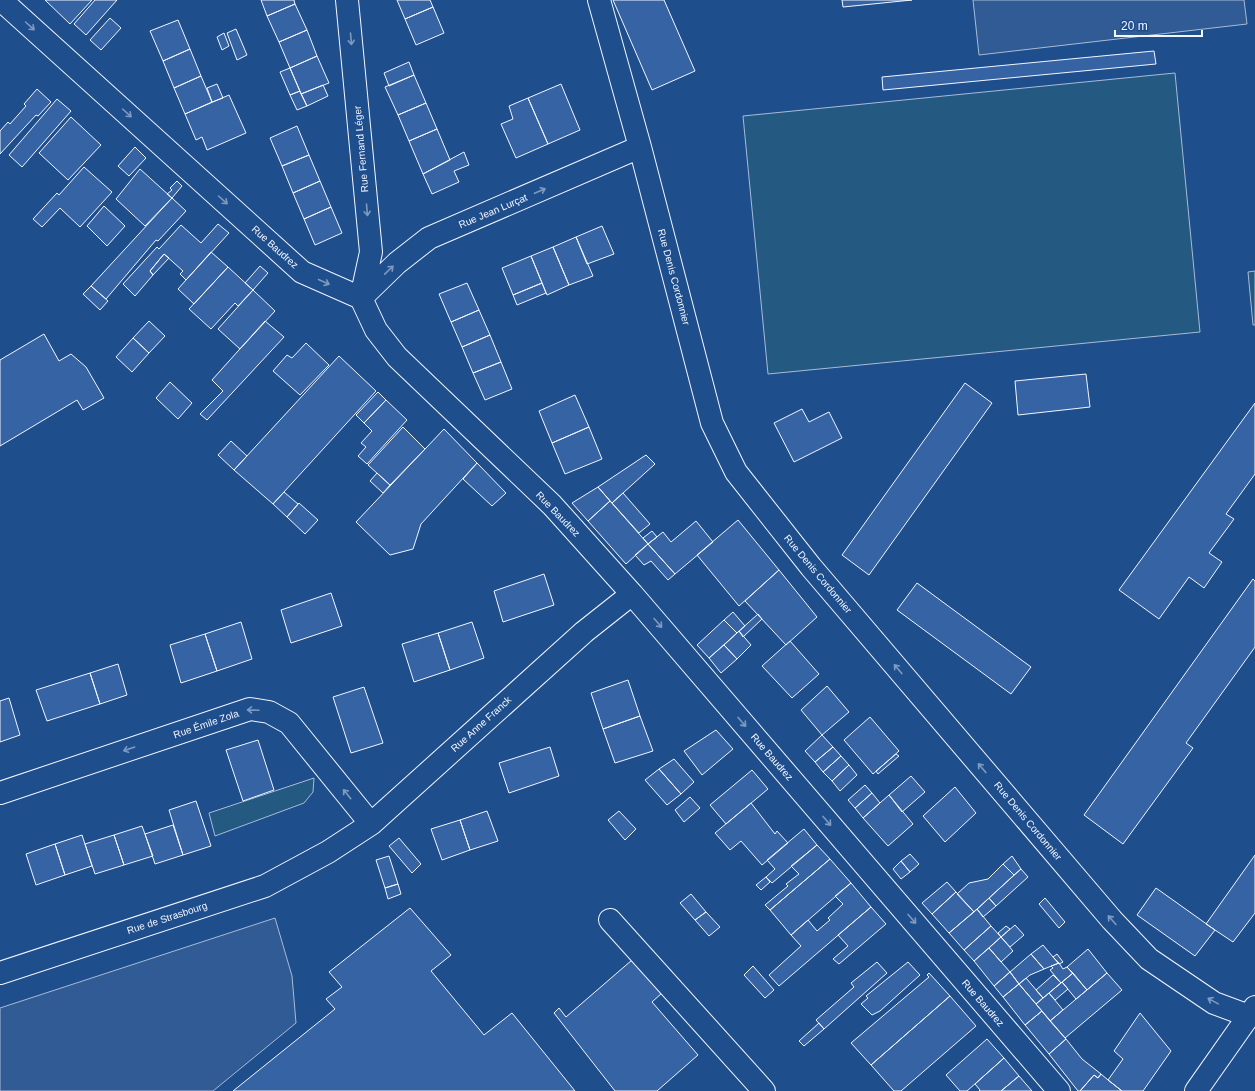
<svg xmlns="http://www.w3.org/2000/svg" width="1255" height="1091" font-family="Helvetica,sans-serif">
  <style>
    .green { fill: #245a82; stroke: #a8bbd7 }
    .parking { fill: #305b95; stroke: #a8bbd7 }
    .building { fill: #3563a3; stroke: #f2f6ff }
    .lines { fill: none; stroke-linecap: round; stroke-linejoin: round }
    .street-casing { stroke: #f2f6ff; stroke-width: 24 }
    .primary-casing { stroke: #f2f6ff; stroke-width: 24 }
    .street { stroke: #1f4e8c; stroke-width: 22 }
    .primary { stroke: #1f4e8c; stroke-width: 22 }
    .oneway { stroke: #7e9ac0 }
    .labels { text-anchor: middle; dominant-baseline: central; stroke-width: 3; stroke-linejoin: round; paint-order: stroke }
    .street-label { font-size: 10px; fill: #f2f6ff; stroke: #1f4e8c }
  </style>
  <rect width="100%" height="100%" fill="#1f4e8c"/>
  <path class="green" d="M1175,73L1200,332L768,374L743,116Z
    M1255,271V325H1253L1248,272Z
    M314,778L313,792L304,803L215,836L209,813Z"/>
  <path class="parking" d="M973,0H1244L1247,24L979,55Z
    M275,918L292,976L296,1023L213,1091H0V1008Z"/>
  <path class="building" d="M45,0H92L70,24Z
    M95,0H117L86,35L74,24Z
    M261,0H294L295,4L267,16Z
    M397,0H430L433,7L405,19Z
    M613,0H664L695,71L652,90Z
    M842,0H912L843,7Z
    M295,4L307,30L279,42L267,16Z
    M433,7L444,33L416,45L405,19Z
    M110,18L121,28L101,50L90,40Z
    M178,20L190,49L163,61L150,31Z
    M236,29L247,55L237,60L227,33Z
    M307,30L317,56L290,68L279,42Z
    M224,33L229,46L222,50L217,37Z
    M190,49L201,76L174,88L163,61Z
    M1154,51L1156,64L883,90L882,77Z
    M317,56L329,83L301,94L290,68Z
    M409,62L414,75L389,86L384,73Z
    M290,68L300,91L290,95L280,72Z
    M414,75L426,103L398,115L385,87Z
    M201,76L212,102L185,114L174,88Z
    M217,84L223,98L212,102L207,88Z
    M561,84L580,130L548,144L528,98Z
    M323,85L328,96L307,106L301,94Z
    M37,89L51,102L38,116L36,115L0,154V131L8,122L10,124L26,106L24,104Z
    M300,91L307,106L297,110L290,95Z
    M229,95L246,133L207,150L202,137L196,140L185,114Z
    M528,98L548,144L516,158L501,124L513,119L509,106Z
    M57,99L71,111L22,167L9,155Z
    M426,103L437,129L409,141L398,115Z
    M71,117L101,145L68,180L39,153Z
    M297,126L309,155L282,166L270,138Z
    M437,129L450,160L423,174L409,141Z
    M135,147L146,158L129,176L118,166Z
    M464,152L469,165L454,171L459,182L432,194L423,174Z
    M309,155L320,181L293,193L282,166Z
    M84,167L112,192L80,227L60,208L42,227L33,219L57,193L59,195Z
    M140,169L172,198L145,226L116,199Z
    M177,181L182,186L172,198L167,194L172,190L170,188Z
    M320,181L331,207L304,219L293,193Z
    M172,198L186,211L158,241L156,240L106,299L91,286Z
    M104,206L125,226L107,246L87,226Z
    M331,207L342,233L315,245L304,219Z
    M218,224L229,233L186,280L180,274L183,271L164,254L150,271L153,275L135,296L123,284L157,247L159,249L181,225L201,243Z
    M602,226L614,254L587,264L576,237Z
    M576,237L593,276L569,285L553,247Z
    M553,247L569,285L547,295L531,256Z
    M211,252L228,267L194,304L178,289Z
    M164,254L169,258L153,275L150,271Z
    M531,256L542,283L513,295L502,268Z
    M260,266L268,273L253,290L245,283Z
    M228,267L253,290L238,306L235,303L211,329L189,309Z
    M467,283L479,310L451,322L439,294Z
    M542,283L546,293L517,305L513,295Z
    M91,286L108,301L100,310L83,294Z
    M253,290L275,311L240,349L218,329Z
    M479,310L490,335L462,347L451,322Z
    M149,321L165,336L149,353L133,338Z
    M265,321L284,337L207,420L200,414L223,391L212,380Z
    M44,334L59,361L71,354L86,367L104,398L83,410L77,400L0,446V360Z
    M490,335L501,362L473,373L462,347Z
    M133,338L149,353L132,372L116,357Z
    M306,343L329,365L300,395L273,371L287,355L292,358Z
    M339,356L376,391L273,504L234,470Z
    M501,362L512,389L485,400L473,373Z
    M1086,374L1090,407L1018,415L1015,381Z
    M170,382L192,403L178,419L156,398Z
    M965,383L992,403L869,575L842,555Z
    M378,392L386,400L364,423L356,415Z
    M575,395L589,427L552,443L539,411Z
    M386,400L407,420L367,464L358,456L366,447L361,443L372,431L364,423Z
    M1255,403V474L1226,514L1234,519L1209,553L1222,562L1204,588L1189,577L1159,619L1119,590Z
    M802,409L809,422L829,412L842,438L794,462L774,423Z
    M403,427L425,449L390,485L368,465Z
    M589,427L602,459L565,474L552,443Z
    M444,429L477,463L421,524L413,549L390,555L356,522Z
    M231,441L247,456L234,470L218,455Z
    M646,455L655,464L612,503L598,487Z
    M477,463L506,493L492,506L463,479Z
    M377,473L390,485L383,493L370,481Z
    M598,487L610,501L588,521L572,503Z
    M284,492L298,504L287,517L273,504Z
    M623,493L650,524L639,533L612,503Z
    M610,501L648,544L626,564L588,521Z
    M299,503L318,520L305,534L287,517Z
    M738,520L779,570L739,606L697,555Z
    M696,521L713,542L675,574L648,544L663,532L671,542Z
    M652,531L657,537L648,544L643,538Z
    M648,544L675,574L668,580L651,561L644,565L635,555Z
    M779,570L817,617L786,645L745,601Z
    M544,574L554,605L503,622L494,591Z
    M1253,579L1255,581V647L1186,743L1193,748L1123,844L1084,815Z
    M917,583L1031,667L1011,694L897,610Z
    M331,593L342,626L291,643L281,610Z
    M733,612L745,626L737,633L724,620Z
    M758,614L762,619L743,637L739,631Z
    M724,620L737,633L709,658L697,645Z
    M241,622L252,659L217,671L205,634Z
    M472,622L484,658L450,670L438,633Z
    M739,631L751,645L737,659L724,645Z
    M438,633L450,670L414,682L402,644Z
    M205,634L217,671L181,683L170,645Z
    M790,641L819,674L792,698L762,666Z
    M724,645L737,659L721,673L709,658Z
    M118,664L127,695L100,704L90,673Z
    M90,673L100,704L47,721L36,690Z
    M628,680L640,716L603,729L591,693Z
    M827,686L849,712L822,735L801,710Z
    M364,687L383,743L351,753L333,697Z
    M9,698L20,735L0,742V701Z
    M640,716L653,751L615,763L603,729Z
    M870,717L899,751L873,774L844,740Z
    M716,730L733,749L702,775L684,751Z
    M822,735L833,747L815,762L805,751Z
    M258,740L274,790L243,801L226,750Z
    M550,747L559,776L509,793L499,763Z
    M833,747L841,756L823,772L815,762Z
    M896,754L899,756L878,774L876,771Z
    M841,756L849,765L832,781L823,772Z
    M674,759L694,782L681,794L659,769Z
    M849,765L857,775L840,791L832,781Z
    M659,769L681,794L667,805L645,780Z
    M752,770L768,789L726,824L710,805Z
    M911,776L925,792L902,812L889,795Z
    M865,785L872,793L855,808L848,800Z
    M955,787L976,813L945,842L923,816Z
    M872,793L880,803L863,818L855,808Z
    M889,795L913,824L888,846L863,818Z
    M690,797L700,808L684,822L675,810Z
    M196,801L211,846L183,855L169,810Z
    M751,803L775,834L777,831L788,843L762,865L741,841L730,850L715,833Z
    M487,811L498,841L470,850L460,820Z
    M619,811L636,829L625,840L608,820Z
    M460,820L470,850L442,860L431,829Z
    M173,825L183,855L155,864L145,834Z
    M142,826L153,856L124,865L114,835Z
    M804,829L817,845L772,883L766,877L775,869L767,860Z
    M82,835L92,866L65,875L55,844Z
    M114,835L124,865L95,874L85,844Z
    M399,838L421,864L412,873L389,846Z
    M55,844L65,875L36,885L26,854Z
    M817,845L830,859L770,910L765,905L788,886L786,884L799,874L791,866Z
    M910,854L919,864L910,872L901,861Z
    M1255,855V913L1233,942L1206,924Z
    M389,856L398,884L385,888L376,860Z
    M1012,856L1021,869L1014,875L1003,864Z
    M830,859L851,883L791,935L770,910Z
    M901,861L910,872L901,879L893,869Z
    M1003,864L1014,875L974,912L957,894L969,883L988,879Z
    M1021,869L1028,877L996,906L989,898Z
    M766,877L770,882L761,890L756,885Z
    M947,882L956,892L932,914L922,903Z
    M851,883L871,907L779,986L769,975L801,946L791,935L808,920L817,931L830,920L828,918L843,904L835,896Z
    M398,884L401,894L388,899L385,888Z
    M1156,888L1215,930L1195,956L1137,915Z
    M956,892L974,912L949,933L932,914Z
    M691,894L706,912L695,920L680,903Z
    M989,898L996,906L983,917L977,909Z
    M1045,898L1065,922L1059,928L1039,904Z
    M871,907L886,924L839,964L833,959L848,946L838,935Z
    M410,908L451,955L431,971L484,1035L512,1013L575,1091H233L335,1009L326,999L342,987L329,972Z
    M977,909L991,926L964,950L949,933Z
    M706,912L720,927L709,936L695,920Z
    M1015,925L1024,935L1010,947L1001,937Z
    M991,926L1001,937L974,961L964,950Z
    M1006,926L1010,929L1001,937L998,933Z
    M1001,937L1013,951L1001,962L989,948Z
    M1043,945L1053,957L1059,963L1044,969L1031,954Z
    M989,948L1010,972L994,986L974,961Z
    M1088,949L1107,973L1087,990L1067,967Z
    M1031,954L1044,969L1030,975L1019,984L1010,972Z
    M1057,954L1063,962L1059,964L1053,957Z
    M632,960L662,993L652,1002L698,1055L657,1091H615L554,1013L559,1008L566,1017Z
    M877,962L887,973L824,1029L816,1020L854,987L851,983Z
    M908,962L920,975L880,1011L872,1015L861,1004L868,998L866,996Z
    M1059,963L1063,969L1067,967L1073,973L1061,983L1050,970L1053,968L1051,966Z
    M753,966L774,990L765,998L744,975Z
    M1010,972L1019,984L1003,997L994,986Z
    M929,973L950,996L871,1065L851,1043L929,977L927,975Z
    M1073,973L1087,990L1076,999L1062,982Z
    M1107,973L1122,990L1065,1038L1050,1021Z
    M1053,975L1061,983L1043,998L1036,990Z
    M1026,978L1043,998L1036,1004L1019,984Z
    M1062,982L1068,989L1055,1000L1049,993Z
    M1019,984L1042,1011L1025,1025L1003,997Z
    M1049,993L1063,1010L1050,1021L1036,1004Z
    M950,996L976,1026L901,1091H894L871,1065Z
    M1042,1011L1066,1039L1049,1054L1025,1025Z
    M1140,1013L1171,1051L1143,1091H1122L1108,1080L1123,1059L1114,1051Z
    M819,1023L824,1029L804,1046L799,1041Z
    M987,1039L1004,1058L967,1091H960L946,1075Z
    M1066,1039L1082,1059L1101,1074L1098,1078L1094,1075L1080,1091H1078L1049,1054Z
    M1004,1058L1019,1076L1001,1091H979L980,1090L975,1084Z
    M1101,1074L1108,1080L1122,1091H1080L1094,1075L1098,1078Z
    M1019,1076L1032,1091H1001Z"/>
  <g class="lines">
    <defs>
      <path id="street" d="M1,0L302,272L361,298L376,330L397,357L552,505L632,594L1059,1091
        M347,0L371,252L361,298
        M599,0L640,147L712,423L736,472L811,567L1112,920L1149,959L1214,1003L1249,1016
        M361,298L397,263L429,238L640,147
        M0,793L250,709L269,712L289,723L371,824
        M610,920L764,1091
        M0,973L265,886L328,852L371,824L584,632L632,594"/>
      <path id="primary" d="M1196,1091L1255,1007"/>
    </defs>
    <use href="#street" class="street-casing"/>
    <use href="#primary" class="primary-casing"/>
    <use href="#street" class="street"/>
    <use href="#primary" class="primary"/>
  </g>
  <defs><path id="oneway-shaft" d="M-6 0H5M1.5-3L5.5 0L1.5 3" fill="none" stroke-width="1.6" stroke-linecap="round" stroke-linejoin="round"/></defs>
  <g class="oneway">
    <use href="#oneway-shaft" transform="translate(30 26) rotate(42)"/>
    <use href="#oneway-shaft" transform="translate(351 39) rotate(85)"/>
    <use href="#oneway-shaft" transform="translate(127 113) rotate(42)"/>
    <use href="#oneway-shaft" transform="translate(540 191) rotate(-23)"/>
    <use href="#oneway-shaft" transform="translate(223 200) rotate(42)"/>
    <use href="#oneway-shaft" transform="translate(367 210) rotate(85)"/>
    <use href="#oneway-shaft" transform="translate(389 270) rotate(-44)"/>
    <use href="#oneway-shaft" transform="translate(324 282) rotate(24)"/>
    <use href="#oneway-shaft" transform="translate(658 623) rotate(49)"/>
    <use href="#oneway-shaft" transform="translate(898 669) rotate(-130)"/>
    <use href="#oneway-shaft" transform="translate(253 710) rotate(-178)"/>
    <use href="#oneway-shaft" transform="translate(742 722) rotate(49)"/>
    <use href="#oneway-shaft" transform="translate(129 749) rotate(161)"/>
    <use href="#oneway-shaft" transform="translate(982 768) rotate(-130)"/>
    <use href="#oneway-shaft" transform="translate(347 794) rotate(-129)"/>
    <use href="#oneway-shaft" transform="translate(827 821) rotate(49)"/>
    <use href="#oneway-shaft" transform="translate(912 919) rotate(49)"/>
    <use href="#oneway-shaft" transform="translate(1112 920) rotate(-132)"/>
    <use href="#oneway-shaft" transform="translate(1213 1001) rotate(-151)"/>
  </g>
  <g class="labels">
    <g class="street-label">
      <text transform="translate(361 149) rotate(-95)">Rue Fernand Léger</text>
      <text transform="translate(493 211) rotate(-23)">Rue Jean Lurçat</text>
      <text transform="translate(275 247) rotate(42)">Rue Baudrez</text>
      <text transform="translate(674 277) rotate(75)">Rue Denis Cordonnier</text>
      <text transform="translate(558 514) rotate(46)">Rue Baudrez</text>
      <text transform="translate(818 574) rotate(50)">Rue Denis Cordonnier</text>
      <text transform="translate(206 724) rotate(-19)">Rue Émile Zola</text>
      <text transform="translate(481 724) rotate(-42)">Rue Anne Franck</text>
      <text transform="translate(772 757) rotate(49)">Rue Baudrez</text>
      <text transform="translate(1028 821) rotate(50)">Rue Denis Cordonnier</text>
      <text transform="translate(167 918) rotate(-18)">Rue de Strasbourg</text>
      <text transform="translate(983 1003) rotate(49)">Rue Baudrez</text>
    </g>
  </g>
  <path d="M1115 30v6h87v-6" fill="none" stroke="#f2f6ff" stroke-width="2"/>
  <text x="1121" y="30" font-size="12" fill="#f2f6ff" stroke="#1f4e8c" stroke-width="3" paint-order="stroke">20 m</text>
</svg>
